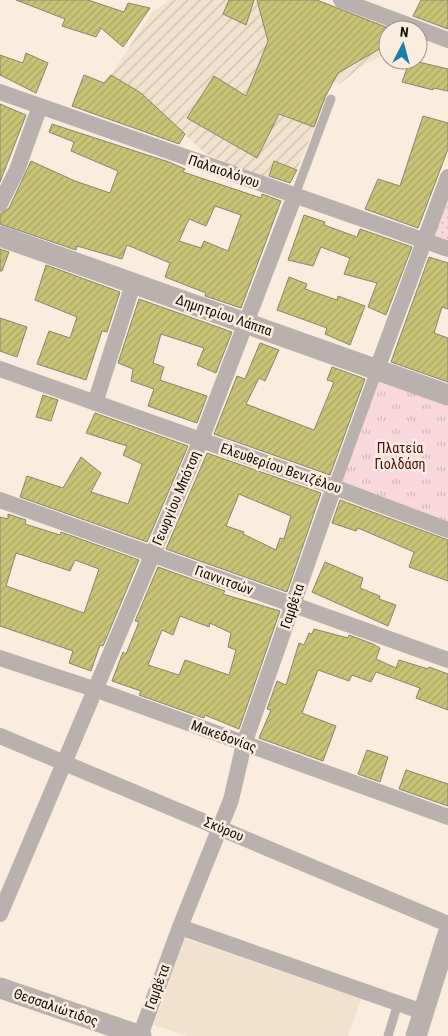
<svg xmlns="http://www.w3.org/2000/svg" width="448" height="1036" font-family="'Roboto Condensed',sans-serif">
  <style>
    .built { fill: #f2e1cc }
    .industrial { fill: url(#industrial-furrows) }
    .grass { fill: url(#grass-dots) }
    .park { fill: url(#park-tufts) }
    .building { fill: url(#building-hatch); stroke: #858574; fill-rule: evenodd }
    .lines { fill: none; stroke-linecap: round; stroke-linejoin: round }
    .service { stroke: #bab1ae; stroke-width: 9 }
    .pedestrian { stroke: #bab1ae; stroke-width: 12 }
    .minor { stroke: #bab1ae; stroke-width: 16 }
    .tertiary { stroke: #bab1ae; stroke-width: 21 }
    .labels { text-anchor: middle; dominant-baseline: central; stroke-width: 5; stroke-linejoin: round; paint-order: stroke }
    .street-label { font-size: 14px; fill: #120e09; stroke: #faedde }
    .park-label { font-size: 14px; fill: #50081f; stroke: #faedde }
  </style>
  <defs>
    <pattern id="industrial-furrows" width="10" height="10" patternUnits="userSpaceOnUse" patternTransform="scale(1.25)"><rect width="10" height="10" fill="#f2e1cc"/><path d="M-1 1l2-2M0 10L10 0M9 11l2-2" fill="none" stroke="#cec0ae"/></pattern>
    <pattern id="grass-dots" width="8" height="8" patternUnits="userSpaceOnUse" patternTransform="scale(1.25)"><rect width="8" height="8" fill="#f9d8dd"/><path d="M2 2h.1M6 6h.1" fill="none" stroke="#d4b8bc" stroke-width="1.8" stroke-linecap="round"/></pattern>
    <pattern id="park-tufts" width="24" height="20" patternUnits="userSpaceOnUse" patternTransform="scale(1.25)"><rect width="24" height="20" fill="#f9d8dd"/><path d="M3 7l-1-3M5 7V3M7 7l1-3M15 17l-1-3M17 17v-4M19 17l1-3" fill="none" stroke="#d4b8bc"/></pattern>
    <pattern id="building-hatch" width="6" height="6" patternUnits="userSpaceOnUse" patternTransform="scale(1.25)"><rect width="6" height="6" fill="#c9c376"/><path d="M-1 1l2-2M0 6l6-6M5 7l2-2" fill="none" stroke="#aca665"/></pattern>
  </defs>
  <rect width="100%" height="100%" fill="#faedde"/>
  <path class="built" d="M184,938L361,999L348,1036H186L154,1025Z"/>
  <path class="industrial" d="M170,0H317L400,30H388V52L359,68L340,84L333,82L297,170L274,161L267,179L207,155L140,93L111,75L152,12Z"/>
  <path class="grass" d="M448,200V247L432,241Z"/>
  <path class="park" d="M379,373L448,398V526L338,485Z"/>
  <path class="building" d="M16,0H88L124,12L128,3L150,8L123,47L101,28L96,37L62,26L65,19Z
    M229,0H254L246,25L223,14Z
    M257,0H317L388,28V44L338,73L325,97L314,127L279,114L257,158L187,118L214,76L246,96L268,41Z
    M421,0H448V29L413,16Z
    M26,53L48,63L36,93L0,75V55L23,63Z
    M410,60L448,69V91L433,88V90L402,82Z
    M84,75L104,83L111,75L141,93L185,134L179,144L72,106Z
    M0,104L26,115L0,182Z
    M423,116L448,123V149L418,228L365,209L378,179L400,186Z
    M52,124L169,162L185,169L183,172L261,198L262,194L281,201L241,308L205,296L206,293L165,277L170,263L127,245L122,259L77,246L76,250L0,224V214L9,208L31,161L75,181L110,193L118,171L71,151L74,142L49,132ZM215,206L241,215L228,251L204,241L201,248L179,241L189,219L206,226Z
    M274,161L297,170L290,183L269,176Z
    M304,215L325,222L324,225L357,237L360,229L412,247L386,315L368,307L377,283L344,274L350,258L321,247L313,266L288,260Z
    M0,249L9,252L2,271H0Z
    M429,257L448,263V309L442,307L434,333L448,338V382L391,362Z
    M46,265L120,292L107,332L102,331L86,380L37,364L49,331L70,338L77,317L35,300Z
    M289,277L307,284L305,289L337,300L338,296L365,306L350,345L325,334L327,328L277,310Z
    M139,299L232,332L216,373L197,365L204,348L161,334L153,363L164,367L160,380L207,396L197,423L148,406L154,389L131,381L133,369L118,363Z
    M0,318L27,327L17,357L0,351Z
    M260,343L279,350L265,381L259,378L246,404L314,430L334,382L327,380L332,367L365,379L330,475L214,434L237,376L245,379Z
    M43,395L58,400L51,421L36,417Z
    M95,413L188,446L147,542L20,497L27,476L63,488L81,457L101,473L91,492L128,504L142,464L123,455L127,446L86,433Z
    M207,453L321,493L287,592L166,549ZM239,494L291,516L284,539L280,538L276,550L243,534L244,532L226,526Z
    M340,500L448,540V581L409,567L414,552L358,528L356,531L332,523Z
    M8,514L26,520L25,524L60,535L61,532L139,560L103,646L100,645L91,671L69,663L73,651L0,626V517L8,519ZM16,553L70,571L75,560L99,569L84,613L6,586Z
    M325,562L363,578L360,588L380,596L379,599L396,605L388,626L312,592Z
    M158,567L225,591L223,594L280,611L239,729L205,715L204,718L139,695L141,691L112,681L123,652L126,654L139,622L135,621ZM180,616L209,627L210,623L231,633L228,647L236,650L229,675L185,660L179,675L148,665L162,630L173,635Z
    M314,629L348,638L349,635L373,644L380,648L376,659L396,668L399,660L428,669L429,667L448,674V710L416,698L420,688L376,672L371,682L352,675L349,681L318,670L302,713L336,726L323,761L259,738L271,710L267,709L277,681L286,685L299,643L304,645L309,633L312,634Z
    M367,750L388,757L380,782L358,774Z
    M406,770L448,784V806L399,789Z"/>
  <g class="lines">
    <path class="service" d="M295,195L331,99
      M388,1036L398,1003"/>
    <path class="pedestrian" d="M334,487L377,369"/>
    <path class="minor" d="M341,0L448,40
      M0,92L448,249
      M0,204L17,170L40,106
      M0,369L334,487L448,530
      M377,369L448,177
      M95,403L133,284
      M0,500L448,660
      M0,658L97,690L448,817
      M0,736L448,924
      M0,914L201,440L295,195
      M180,927L423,1012
      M140,1036L180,927L231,800L244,744L334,487"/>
    <path class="tertiary" d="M0,236L448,395
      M0,988L141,1036
      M416,1036L448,934"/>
  </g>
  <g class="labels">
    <g class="street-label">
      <text transform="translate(224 171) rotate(19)">Παλαιολόγου</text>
      <text transform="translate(224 315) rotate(19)">Δημητρίου Λάππα</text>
      <text transform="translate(281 468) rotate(19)">Ελευθερίου Βενιζέλου</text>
      <text transform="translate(176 498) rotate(-67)">Γεωργίου Μπότση</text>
      <text transform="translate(224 580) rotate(20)">Γιαννιτσών</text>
      <text transform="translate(292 606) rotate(-71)">Γαμβέτα</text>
      <text transform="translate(224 736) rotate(20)">Μακεδονίας</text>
      <text transform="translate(224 829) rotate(23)">Σκύρου</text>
      <text transform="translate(157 987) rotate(-70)">Γαμβέτα</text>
      <text transform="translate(56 1007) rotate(19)">Θεσσαλιώτιδος</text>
    </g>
    <g class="park-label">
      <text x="400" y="448">Πλατεία<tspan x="400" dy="16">Γιολδάση</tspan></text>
    </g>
  </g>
  <g transform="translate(403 45) rotate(6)"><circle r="24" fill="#faedde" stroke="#9d9489"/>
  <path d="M0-4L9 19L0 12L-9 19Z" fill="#197ea9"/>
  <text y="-8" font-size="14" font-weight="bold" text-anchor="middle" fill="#120e09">N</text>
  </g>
</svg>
